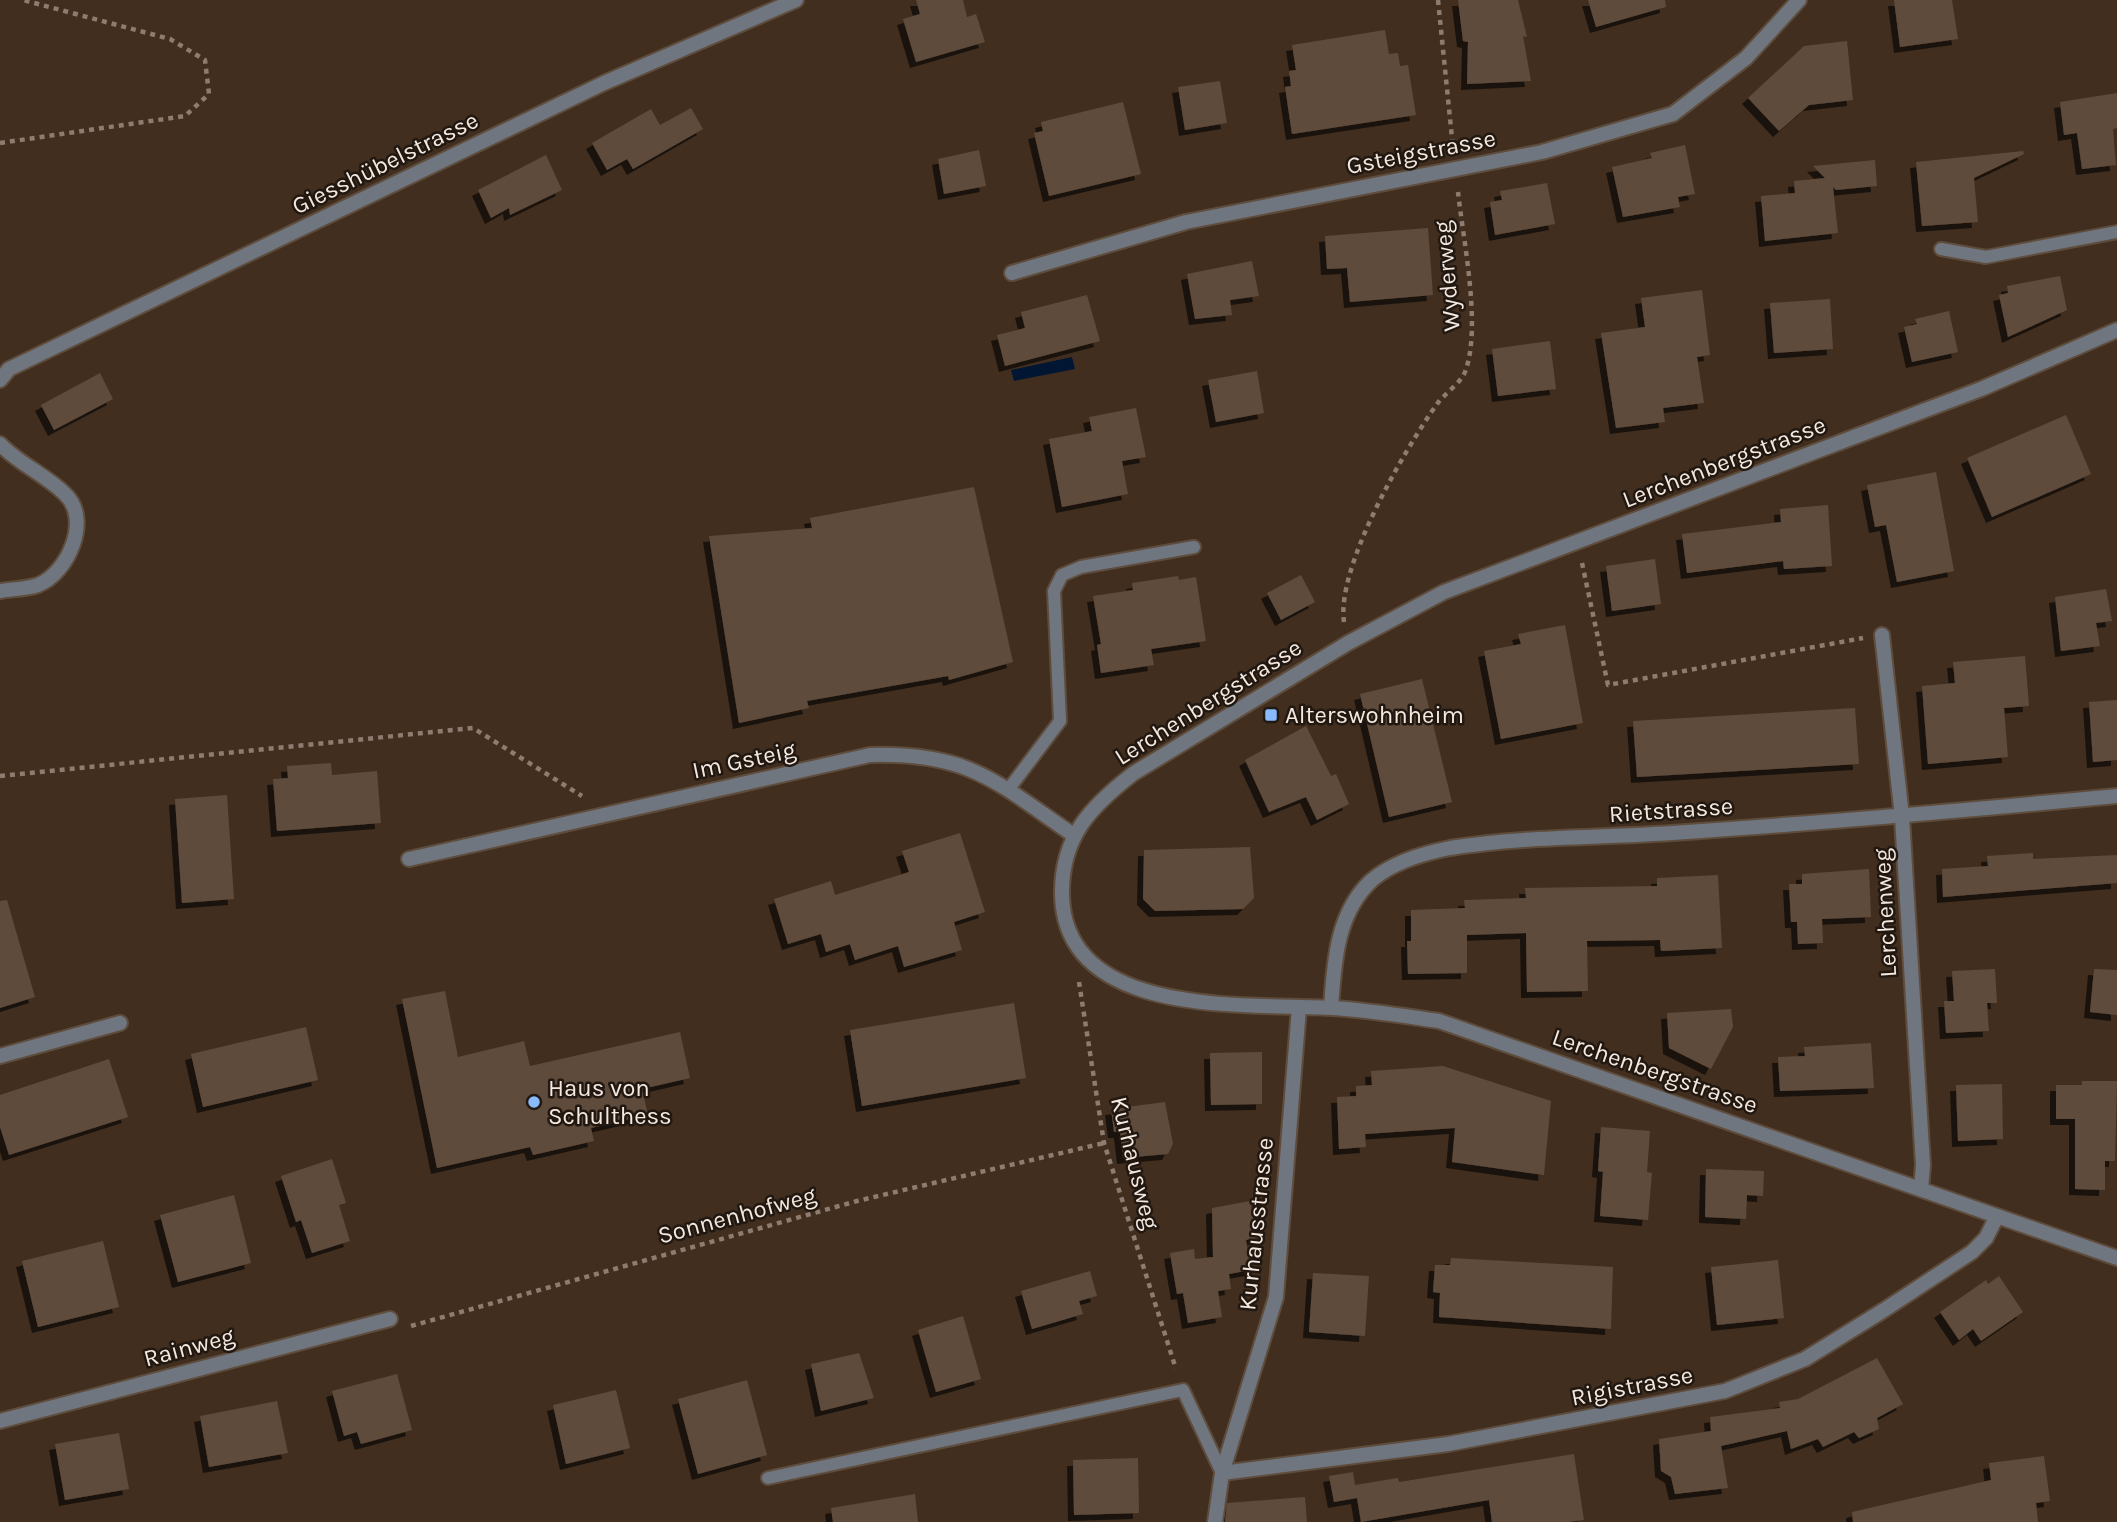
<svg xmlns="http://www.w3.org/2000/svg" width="2117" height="1522" font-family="Karla,sans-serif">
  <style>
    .water { fill: #011632 }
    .building { fill: #5f4b3b; filter: url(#shadow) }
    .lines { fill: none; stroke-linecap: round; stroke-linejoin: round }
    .service-casing { stroke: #5e4c3d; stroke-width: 16 }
    .minor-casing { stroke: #5e4c3d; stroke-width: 18 }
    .path { stroke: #8d7c6f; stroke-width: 4.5; stroke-dasharray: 5 5; stroke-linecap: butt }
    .service { stroke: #6f767f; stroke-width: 12 }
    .minor { stroke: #6f767f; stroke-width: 14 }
    .poi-dot { fill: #89bafc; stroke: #211811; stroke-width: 2.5 }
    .labels { text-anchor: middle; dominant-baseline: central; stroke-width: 5; stroke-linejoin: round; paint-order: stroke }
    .street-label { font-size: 24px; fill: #f5e8df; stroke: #211811 }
    .poi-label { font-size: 24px; fill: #f5e8df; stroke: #211811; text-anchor: start }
  </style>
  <defs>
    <filter id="shadow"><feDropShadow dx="-6" dy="6" stdDeviation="0" flood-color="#0009"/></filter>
  </defs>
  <rect width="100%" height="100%" fill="#412e1e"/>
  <path class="water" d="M1072,357L1075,369L1014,381L1011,370Z"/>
  <path class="building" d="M916,0H963L967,17L976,14L985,42L916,62L903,19L920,14Z
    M1458,0H1518L1527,37L1523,36L1531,81L1467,84L1468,42L1463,41Z
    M1588,0H1665L1666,7L1596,27Z
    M1894,0H1952L1958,39L1900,47Z
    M1385,30L1389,54L1398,53L1400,66L1408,65L1416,115L1292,134L1285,87L1291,86L1289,71L1296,70L1292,45Z
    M1847,41L1853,100L1809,105L1779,131L1748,98L1804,46Z
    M1220,81L1227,123L1185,130L1178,87Z
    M2117,93V128L2113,129L2116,165L2082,169L2077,133L2064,135L2060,102Z
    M1123,102L1141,174L1049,196L1034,133L1043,131L1041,122Z
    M691,108L703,129L633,169L627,159L607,170L592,143L651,109L660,125Z
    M1685,145L1695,194L1678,197L1680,207L1623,217L1612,167L1652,158L1650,153Z
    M979,150L986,186L944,194L938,159Z
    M2023,151L2024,154L1974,178L1978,222L1922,226L1916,162Z
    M546,155L562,190L510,215L509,208L491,218L478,190Z
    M1875,160L1877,186L1836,190L1833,187L1838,233L1765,241L1761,196L1795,193L1794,181L1825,178L1813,166Z
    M1547,183L1555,224L1495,235L1490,202L1502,200L1500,191Z
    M1428,228L1433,295L1350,302L1347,268L1327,269L1325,236Z
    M1252,261L1259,296L1230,300L1232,315L1195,319L1187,274Z
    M2060,276L2067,310L2008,337L1999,295L2008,293L2007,286Z
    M1702,290L1710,355L1697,357L1704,403L1663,408L1665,422L1616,428L1601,333L1645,327L1641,298Z
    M1087,295L1100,341L1005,366L997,335L1025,328L1021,312Z
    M1830,299L1833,349L1774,353L1770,303Z
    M1949,311L1958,352L1912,362L1904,327L1917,324L1915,319Z
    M1550,341L1556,389L1498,396L1492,349Z
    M1257,371L1264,413L1216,422L1208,380Z
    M100,373L113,399L54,430L41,405Z
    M1136,408L1146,457L1122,461L1128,494L1062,507L1049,439L1092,431L1089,417Z
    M2066,415L2091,474L1992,517L1967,458Z
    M1936,472L1954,571L1897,582L1886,525L1875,527L1867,485Z
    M974,487L1013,662L949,680L948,676L807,701L809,708L739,723L709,536L812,528L810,518Z
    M1828,505L1832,566L1784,569L1783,561L1687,573L1682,534L1781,522L1780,509Z
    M1655,559L1661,604L1612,611L1606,566Z
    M1301,575L1315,602L1281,620L1267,593Z
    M1178,576L1179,580L1196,577L1206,641L1151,649L1154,665L1101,673L1097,645L1101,644L1093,596L1133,590L1132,583Z
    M2106,589L2112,621L2096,623L2100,646L2061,651L2055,597Z
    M1565,625L1583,723L1501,739L1484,651L1521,644L1518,634Z
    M2025,656L2029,706L2004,708L2008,757L1928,764L1922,686L1955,683L1953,662Z
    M1422,679L1452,802L1389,817L1360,694Z
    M2117,700V760L2093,762L2089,702Z
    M1855,708L1859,764L1637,777L1633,721Z
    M1306,726L1331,776L1336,774L1349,804L1317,820L1306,797L1269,812L1245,760Z
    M331,763L332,775L377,771L381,823L277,831L273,779L288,778L287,766Z
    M227,795L234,899L182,903L175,799Z
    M960,833L985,912L954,922L962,950L904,967L898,946L855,960L850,944L826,952L821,934L788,944L774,899L831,881L835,895L909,872L902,851Z
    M1250,847L1254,898L1243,909L1155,911L1143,899L1144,850Z
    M2033,853V859L2117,855V883L1943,897L1942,869L1988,866L1987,856Z
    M1869,869L1871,917L1822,919L1823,943L1798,944L1797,922H1791L1789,884H1802V874Z
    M1718,875L1722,948L1661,951L1660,940L1587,941L1588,991L1527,992L1526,933L1467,935V973L1408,974L1407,941H1411V910L1465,908L1464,900L1526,898L1525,888L1657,886V878Z
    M7,900L35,997L0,1008V901Z
    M1995,969L1997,1003H1987L1989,1031L1946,1033L1944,1001H1954L1952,971Z
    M2094,969L2117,970V1015L2090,1012Z
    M445,991L458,1057L524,1041L530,1066L680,1032L690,1078L642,1089L648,1115L591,1128L594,1141L533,1155L530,1147L437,1168L402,999Z
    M1014,1003L1026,1078L862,1106L850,1030Z
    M1731,1009L1733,1027L1711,1069L1669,1048L1667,1013Z
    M306,1027L318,1080L203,1107L191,1054Z
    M1871,1043L1874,1088L1780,1091L1778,1057L1805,1056L1804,1047Z
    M1262,1052V1104L1211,1105L1210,1053Z
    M109,1059L128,1117L9,1155L0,1127V1095Z
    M1443,1066L1551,1101L1544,1175L1452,1162L1455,1128L1365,1134L1366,1147L1339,1149L1337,1097L1356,1096V1086L1372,1085L1371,1071Z
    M2082,1081H2117L2115,1161H2105V1190L2075,1189V1119H2056V1085H2082Z
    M2002,1084L2003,1139L1958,1141L1956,1085Z
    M1165,1102L1173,1144L1168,1154L1123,1158L1120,1132H1114L1111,1109Z
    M1601,1127L1650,1131L1647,1172L1652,1173L1648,1220L1600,1216L1603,1172L1598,1171Z
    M332,1159L346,1203L339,1205L350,1241L312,1253L301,1220L296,1222L281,1176Z
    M1706,1169L1764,1171L1763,1196L1747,1195L1746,1219L1705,1217Z
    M234,1195L251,1263L178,1282L160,1215Z
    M1250,1201L1257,1238L1246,1240L1251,1270L1229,1274L1231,1289L1218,1291L1222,1317L1188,1323L1183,1293L1177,1294L1170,1253L1194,1249L1195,1259L1213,1257L1212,1208Z
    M103,1241L119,1307L38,1327L22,1261Z
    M1451,1258L1613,1267L1611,1329L1439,1317L1440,1293L1433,1292L1435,1265H1450Z
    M1778,1260L1784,1318L1717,1325L1711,1267Z
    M1090,1271L1097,1296L1079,1301L1083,1314L1032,1329L1021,1291Z
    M1313,1273L1369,1276L1365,1336L1309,1332Z
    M1999,1276L2023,1312L1981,1341L1973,1329L1959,1340L1940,1312L1986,1280L1988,1284Z
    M963,1316L981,1379L936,1392L918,1330Z
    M859,1353L874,1398L821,1411L811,1364Z
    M1877,1358L1903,1404L1877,1418L1879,1429L1859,1438L1854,1432L1823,1447L1818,1439L1791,1449L1787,1431L1721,1446L1728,1488L1675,1494L1671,1477L1661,1471L1659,1439L1711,1431L1710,1417L1780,1408L1779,1402L1798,1399Z
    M397,1374L412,1430L361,1444L357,1432L344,1436L332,1391Z
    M747,1380L767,1455L698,1474L678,1399Z
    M616,1390L630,1448L566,1464L553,1405Z
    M277,1401L288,1453L209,1467L200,1416Z
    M119,1433L129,1489L65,1500L55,1444Z
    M1574,1454L1584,1520L1568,1522H1492L1489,1500L1361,1522L1357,1498L1334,1502L1329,1476L1353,1472L1355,1485L1398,1478L1399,1482Z
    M2044,1456L2050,1501L2036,1503L2038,1522H1853L1852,1512L1991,1480L1989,1463Z
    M1138,1458L1139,1513L1074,1515L1073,1460Z
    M915,1494L918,1522H833L831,1508Z
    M1305,1497L1307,1522H1225L1227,1503Z"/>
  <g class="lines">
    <defs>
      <path id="service" d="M1941,249L1986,257L2117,232
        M1008,790L1060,721L1054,591L1062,575L1081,567L1194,547
        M768,1478L1183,1390L1222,1473"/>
      <path id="minor" d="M1012,273L1186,222L1542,152L1673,114L1746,58L1799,0
        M2117,330L1981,389L1444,592L1348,643L1134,773C1090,807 1061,837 1062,895C1065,1020 1250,1003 1333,1008C1368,1010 1404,1016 1439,1021L2117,1258
        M0,380L9,369L604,83L796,0
        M0,444C19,464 46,475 65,494C92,519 68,573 38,585C27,589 12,589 0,591
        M1882,635L1902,817L1923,1165L1921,1189
        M409,859L870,755C969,752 996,782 1072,834
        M1331,1008C1334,964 1336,913 1372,880C1392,863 1424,853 1450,848C1523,836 1599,838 1672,833C1821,823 1969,810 2117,796
        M0,1056L120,1023
        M0,1421L390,1319
        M1222,1473L1448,1444L1725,1391L1805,1359L1884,1310L1972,1252L1986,1238L1997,1216
        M1215,1522L1222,1473L1276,1297L1299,1008"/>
    </defs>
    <use href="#service" class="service-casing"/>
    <use href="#minor" class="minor-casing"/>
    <path class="path" d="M1438,0L1453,148
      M0,143L185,116L209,94L205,60L170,39L23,0
      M1582,563L1608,685L1863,638
      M1344,622C1336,567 1405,449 1437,404C1445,393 1460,384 1465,372C1482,328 1463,239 1458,192
      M0,776L473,728L582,796
      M1079,982L1104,1143L1176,1369
      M411,1326L857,1201L1104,1143"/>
    <use href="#service" class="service"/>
    <use href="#minor" class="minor"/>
  </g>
  <g class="poi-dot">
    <rect x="1264" y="708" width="14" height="14" rx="3.5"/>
    <circle cx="534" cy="1102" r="7"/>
  </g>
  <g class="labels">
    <g class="street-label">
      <text transform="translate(1421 152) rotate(-11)">Gsteigstrasse</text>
      <text transform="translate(385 163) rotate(-26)">Giesshübelstrasse</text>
      <text transform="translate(1447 276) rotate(-95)">Wyderweg</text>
      <text transform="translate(1724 462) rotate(-21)">Lerchenbergstrasse</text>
      <text transform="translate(1208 702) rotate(-32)">Lerchenbergstrasse</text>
      <text transform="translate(744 760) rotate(-12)">Im Gsteig</text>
      <text transform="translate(1671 810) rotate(-4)">Rietstrasse</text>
      <text transform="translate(1885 913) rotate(-93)">Lerchenweg</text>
      <text transform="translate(1655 1071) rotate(19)">Lerchenbergstrasse</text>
      <text transform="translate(1135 1163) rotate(76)">Kurhausweg</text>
      <text transform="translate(737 1215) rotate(-15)">Sonnenhofweg</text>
      <text transform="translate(1256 1224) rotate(-84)">Kurhausstrasse</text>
      <text transform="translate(189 1347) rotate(-15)">Rainweg</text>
      <text transform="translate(1632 1386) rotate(-11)">Rigistrasse</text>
    </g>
    <g class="poi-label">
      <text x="1285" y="715">Alterswohnheim</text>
      <text x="548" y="1088">Haus von<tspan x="548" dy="28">Schulthess</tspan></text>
    </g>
  </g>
</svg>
